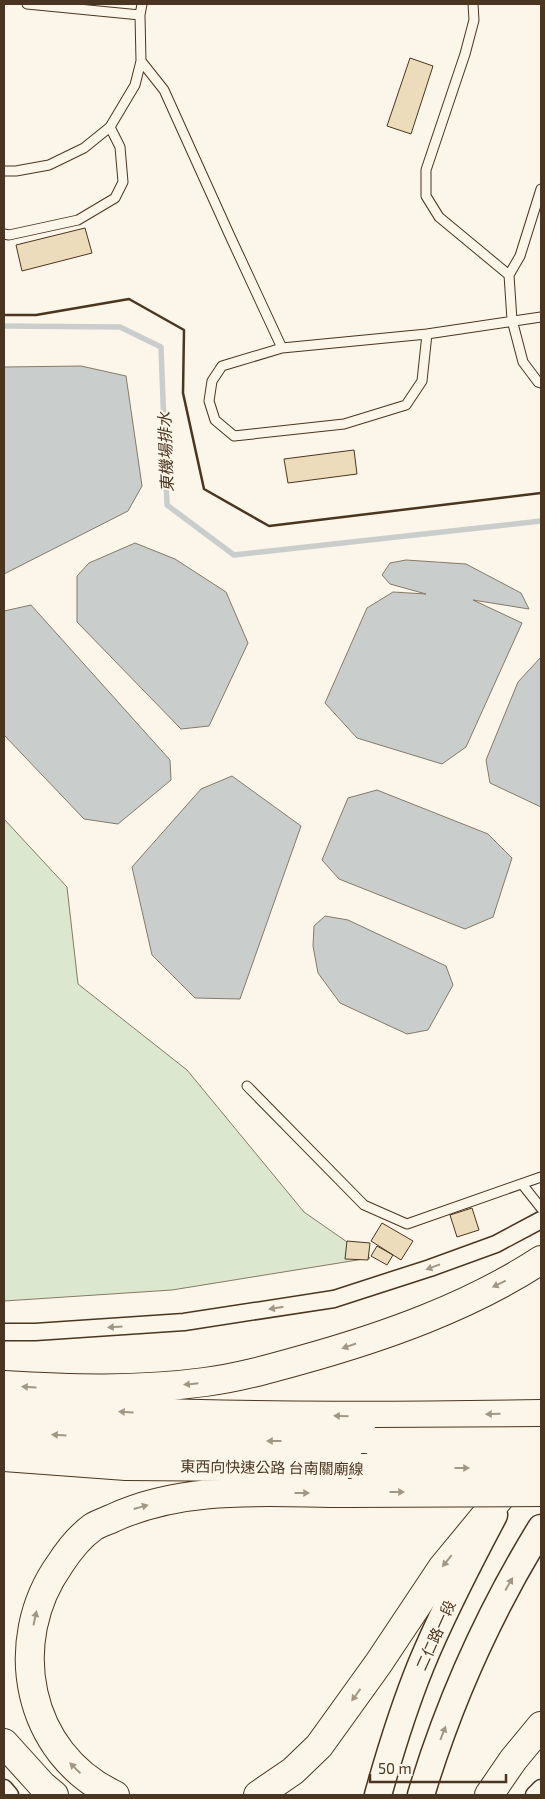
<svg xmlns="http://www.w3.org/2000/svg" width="545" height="1799" font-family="'Exo 2','Noto Sans TC',sans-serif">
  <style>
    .green { fill: #dce7d0; stroke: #887966 }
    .water { fill: #c9cecd; stroke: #887966 }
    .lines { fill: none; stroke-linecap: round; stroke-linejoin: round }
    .stream { stroke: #c9cecd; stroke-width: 5.5 }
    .building { fill: #ecdcbc; stroke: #4a3520 }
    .lane-casing { stroke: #4a3520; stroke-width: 11 }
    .street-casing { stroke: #4a3520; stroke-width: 19 }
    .primary-casing { stroke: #4a3520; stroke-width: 29 }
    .highway-casing { stroke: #4a3520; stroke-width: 30 }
    .lane { stroke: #fbf6e9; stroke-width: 9 }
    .street { stroke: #fbf6e9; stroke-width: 16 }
    .primary { stroke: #fbf6e9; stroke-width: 26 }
    .highway { stroke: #fbf6e9; stroke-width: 28 }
    .highway-bridge-casing { stroke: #4a3520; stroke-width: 30; stroke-linecap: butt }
    .highway-bridge { stroke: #fbf6e9; stroke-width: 28 }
    .wall { stroke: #4a3520; stroke-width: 2.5 }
    .oneway { fill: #a29684 }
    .labels { text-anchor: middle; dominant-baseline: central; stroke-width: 4; stroke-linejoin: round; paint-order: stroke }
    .street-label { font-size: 15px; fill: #4a3520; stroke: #fbf6e9 }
    .water-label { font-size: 16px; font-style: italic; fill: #4a3520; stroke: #fbf6e9 }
  </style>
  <rect width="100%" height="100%" fill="#fbf6e9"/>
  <path class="green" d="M4,819L67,887L78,984L187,1070L304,1212L370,1258L172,1290L4,1301Z"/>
  <path class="water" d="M81,366L126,376L142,486L128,511L4,574V367Z
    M135,543L175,559L226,592L248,643L209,726L181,729L77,622V576L89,563Z
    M406,560L466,564L521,593L529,609L473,600L522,623L466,747L442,764L357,738L325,703L367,608L393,592L426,594L390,584L382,575L390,563Z
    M31,605L170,760L171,780L118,824L84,819L4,735V611Z
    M541,657V807L490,783L486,760L518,682Z
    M232,776L301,826L240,999L195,998L152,955L132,867L201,789Z
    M377,790L488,834L512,858L493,917L465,929L339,879L322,860L348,798Z
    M325,916L348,920L446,966L453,985L428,1030L407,1034L340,1003L318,973L313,946L314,926Z"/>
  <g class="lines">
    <path class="stream" d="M4,326L120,327L161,347L167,505L234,555L541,521"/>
  </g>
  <path class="building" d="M410,58L433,66L411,134L387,126Z
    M85,228L92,253L22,271L16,245Z
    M354,450L357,474L288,483L284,459Z
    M472,1208L479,1230L457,1237L450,1215Z
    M382,1223L413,1241L401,1260L371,1241Z
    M347,1241L370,1243L368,1260L345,1259Z
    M377,1246L393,1255L387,1265L371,1256Z"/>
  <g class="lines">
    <defs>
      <path id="lane" d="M27,4L140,15
        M473,4L474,20L465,54L426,170V196L439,217L509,275L512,320L523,362L538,382L541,383
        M141,61L164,90L230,236L282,348L427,334
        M4,171H16L49,165L84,148L110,127L135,85L141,61L140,15L142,4
        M4,234L9,235L78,220L115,198L123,182L120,147L110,127
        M509,275L520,256L541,189
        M282,348L222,366L212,381L209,401L215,420L234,436L344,424L406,405L422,381L427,334L541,317
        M247,1086L364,1205L407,1224L541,1177
        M522,1184L541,1208"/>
      <path id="street" d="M4,1332H35L184,1322L334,1299L430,1268L496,1244L541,1220
        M4,1788L10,1795
        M534,1795L541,1788"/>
      <path id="primary" d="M378,1795C390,1752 404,1707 421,1665C442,1614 468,1564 494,1515
        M421,1795C449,1702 490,1611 541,1528"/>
      <path id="highway" d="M4,1385C71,1389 138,1391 205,1382C237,1378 269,1369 301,1360C384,1337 469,1307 541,1260
        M4,1406C183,1417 362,1417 541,1414
        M4,1431L152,1440L375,1442
        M4,1457L126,1466L361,1468
        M4,1743L42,1785L54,1795
        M115,1795C26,1754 5,1641 60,1564C69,1550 79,1537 93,1527C99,1523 107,1521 113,1518C186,1484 270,1493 348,1493
        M258,1795L293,1771L319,1746L378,1664L442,1568L512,1483
        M489,1795L513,1760L541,1726"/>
    </defs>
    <use href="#lane" class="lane-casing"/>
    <use href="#street" class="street-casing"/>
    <use href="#primary" class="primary-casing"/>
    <use href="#highway" class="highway-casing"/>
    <use href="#lane" class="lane"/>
    <use href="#street" class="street"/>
    <use href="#primary" class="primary"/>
    <use href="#highway" class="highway"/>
    <defs>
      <path id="highway-bridge" d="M375,1442L541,1441
        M361,1468H541
        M348,1493L541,1492"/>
    </defs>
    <use href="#highway-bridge" class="highway-bridge-casing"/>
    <use href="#highway-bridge" class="highway-bridge"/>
    <path class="wall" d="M4,315H36L129,299L184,330L183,393L204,489L269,526L541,493"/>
  </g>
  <defs><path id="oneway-solid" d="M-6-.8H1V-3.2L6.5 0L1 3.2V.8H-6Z" transform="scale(1.25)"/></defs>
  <g class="oneway">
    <use href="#oneway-solid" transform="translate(433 1267) rotate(160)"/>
    <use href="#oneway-solid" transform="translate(499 1284) rotate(154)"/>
    <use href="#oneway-solid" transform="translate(276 1308) rotate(171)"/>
    <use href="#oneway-solid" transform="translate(115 1327) rotate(176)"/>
    <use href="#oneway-solid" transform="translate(349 1346) rotate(161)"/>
    <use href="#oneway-solid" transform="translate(191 1384) rotate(174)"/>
    <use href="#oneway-solid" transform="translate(29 1387) rotate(-177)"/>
    <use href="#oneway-solid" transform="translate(126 1412) rotate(-177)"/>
    <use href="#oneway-solid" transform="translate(493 1414) rotate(179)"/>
    <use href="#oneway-solid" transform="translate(341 1416) rotate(-179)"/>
    <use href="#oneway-solid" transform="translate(59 1435) rotate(-177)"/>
    <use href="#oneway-solid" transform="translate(274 1441) rotate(-180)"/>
    <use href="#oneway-solid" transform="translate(462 1468)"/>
    <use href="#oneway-solid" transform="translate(397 1492)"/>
    <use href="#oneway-solid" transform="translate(302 1493)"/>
    <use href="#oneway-solid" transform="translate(141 1507) rotate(-16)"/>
    <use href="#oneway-solid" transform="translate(447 1561) rotate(129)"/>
    <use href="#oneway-solid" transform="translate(509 1584) rotate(-60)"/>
    <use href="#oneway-solid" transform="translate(35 1618) rotate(-78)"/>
    <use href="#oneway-solid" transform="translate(356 1695) rotate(126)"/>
    <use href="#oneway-solid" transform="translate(443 1733) rotate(-69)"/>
    <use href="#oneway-solid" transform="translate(75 1768) rotate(-136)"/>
  </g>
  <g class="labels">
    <g class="street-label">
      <text transform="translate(272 1467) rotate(1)">東西向快速公路 台南關廟線</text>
      <text transform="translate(435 1635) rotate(-66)">二仁路一段</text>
    </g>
    <g class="water-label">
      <text transform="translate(165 452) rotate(-92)">東機場排水</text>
    </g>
  </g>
  <rect width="545" height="1799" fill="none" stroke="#4a3520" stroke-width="10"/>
  <path d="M370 1774v8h136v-8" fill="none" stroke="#4a3520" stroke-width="2.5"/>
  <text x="378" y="1774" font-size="15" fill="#4a3520" stroke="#fbf6e9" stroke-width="4" paint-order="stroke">50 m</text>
</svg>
